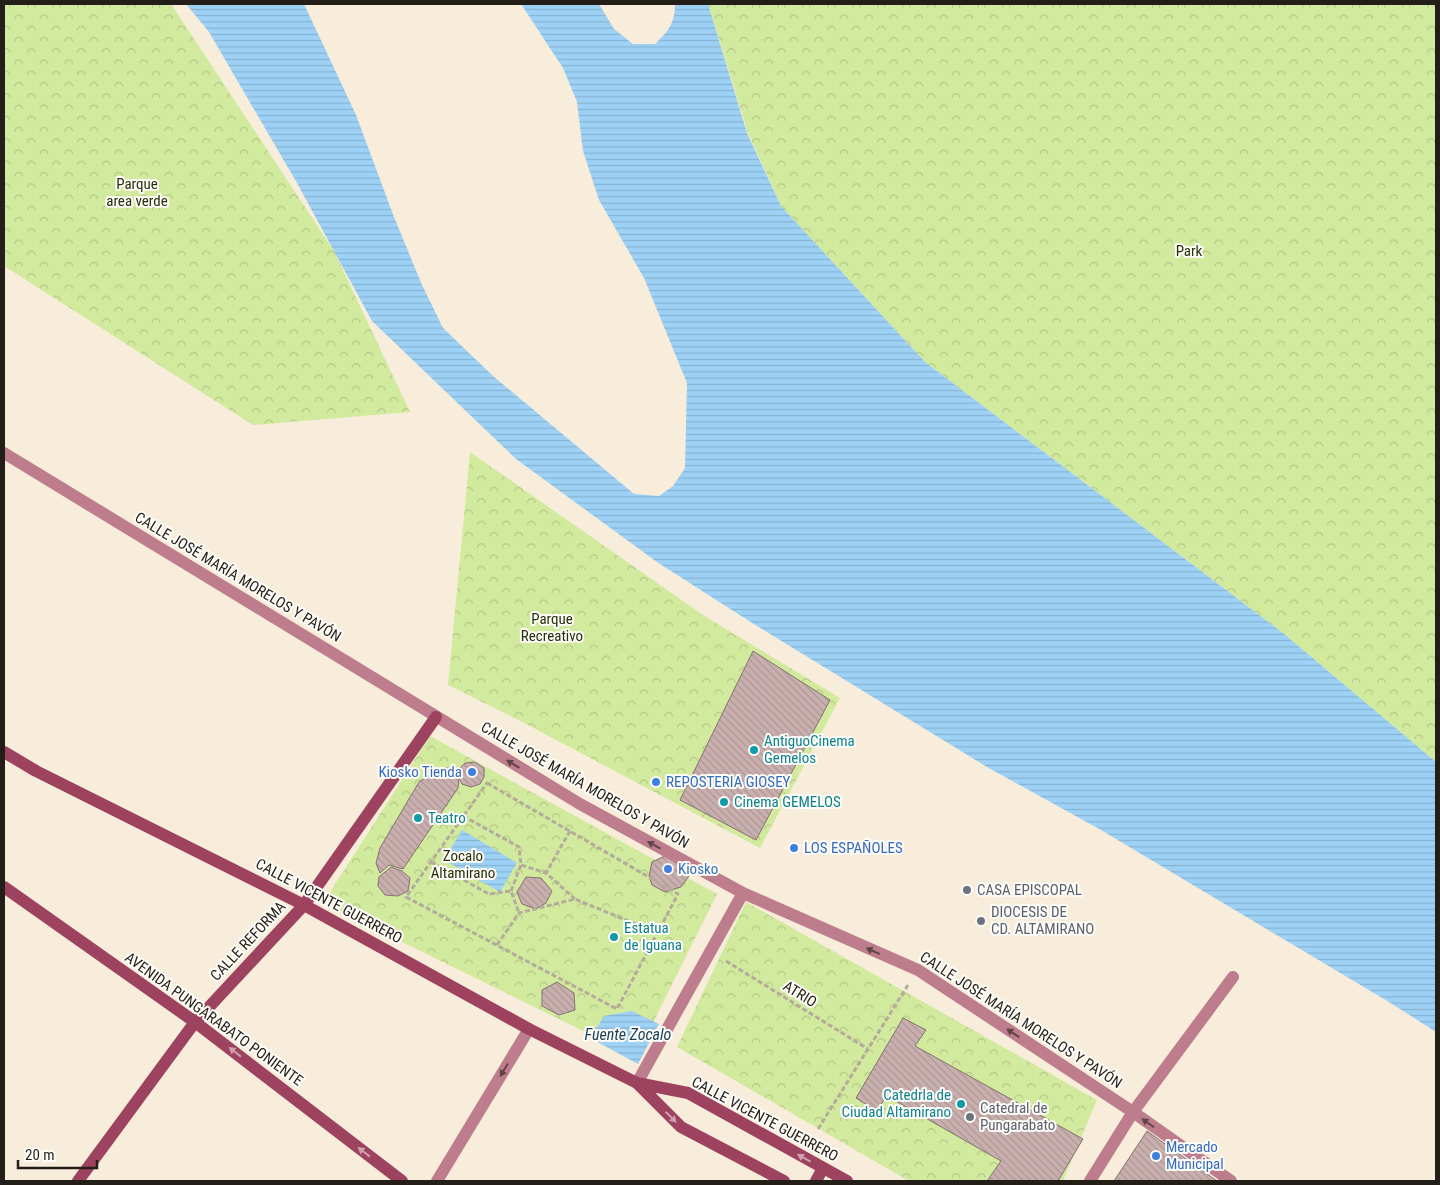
<svg xmlns="http://www.w3.org/2000/svg" width="1440" height="1185" font-family="'Roboto Condensed',sans-serif">
  <style>
    .park { fill: url(#park-crowns) }
    .water { fill: url(#water-rules) }
    .building { fill: url(#building-back-hatch); stroke: #86706f }
    .lines { fill: none; stroke-linecap: round; stroke-linejoin: round }
    .path { stroke: #b4ab9c; stroke-width: 3; stroke-dasharray: 5 2.5; stroke-linecap: butt }
    .street { stroke: #bd7d8d; stroke-width: 12 }
    .secondary { stroke: #9e435f; stroke-width: 12 }
    .oneway { fill: #614547 }
    .oneway2 { fill: #cea0ac }
    .culture-dot { fill: #0f9aa8; stroke: #fefcf8; stroke-width: 2 }
    .shop-dot { fill: #3f7fe0; stroke: #fefcf8; stroke-width: 2 }
    .worship-dot { fill: #6b7280; stroke: #fefcf8; stroke-width: 2 }
    .labels { text-anchor: middle; dominant-baseline: central; stroke-width: 4; stroke-linejoin: round; paint-order: stroke }
    .park-label { font-size: 15px; fill: #263009; stroke: #fefcf8 }
    .street-label { font-size: 15px; fill: #231f18; stroke: #fefcf8 }
    .culture-label { font-size: 15px; fill: #0d838f; stroke: #fefcf8; text-anchor: start }
    .shop-label { font-size: 15px; fill: #366cbe; stroke: #fefcf8; text-anchor: start }
    .worship-label { font-size: 15px; fill: #5b616d; stroke: #fefcf8; text-anchor: start }
    .water-label { font-size: 16px; font-style: italic; fill: #163d56; stroke: #fefcf8 }
  </style>
  <defs>
    <pattern id="park-crowns" width="20" height="18" patternUnits="userSpaceOnUse" patternTransform="scale(1.25)"><rect width="20" height="18" fill="#d2ea9e"/><path d="M2 6a3 3 0 1 1 6 0M12 15a3 3 0 1 1 6 0" fill="none" stroke="#b4c887"/></pattern>
    <pattern id="water-rules" width="6" height="5" patternUnits="userSpaceOnUse" patternTransform="scale(1.25)"><rect width="6" height="5" fill="#9dd1f5"/><path d="M0 2.5h6" fill="none" stroke="#87b3d1"/></pattern>
    <pattern id="building-back-hatch" width="6" height="6" patternUnits="userSpaceOnUse" patternTransform="scale(1.25)"><rect width="6" height="6" fill="#c9b0af"/><path d="M-1 5l2 2M0 0l6 6M5-1l2 2" fill="none" stroke="#ac9796"/></pattern>
  </defs>
  <rect width="100%" height="100%" fill="#f8edda"/>
  <path class="park" d="M4,4H171L334,251L410,412L253,425L4,266Z
    M708,4H1436V762L1283,633L925,362L781,206L748,133Z
    M470,452L703,615L840,698L760,848L526,724L448,685Z
    M430,736L717,894L636,1057L323,903Z
    M746,902L1097,1100L1063,1181H909L677,1047Z"/>
  <path class="water" d="M186,4H304L356,115L394,217L422,285L443,328L493,376L634,494L659,496L673,486L685,468L687,383L644,278L599,200L583,151L577,102L563,68L521,4H599L614,29L633,44H655C668,32 675,23 675,4H708L747,133L781,206L925,362L1283,633L1436,762V1032L1389,1002L1101,830L987,767L749,621L657,562L516,459L372,321L297,183L209,32Z
    M462,830L517,863L500,892L444,860Z
    M632,1011L659,1024L638,1064L590,1038L604,1016Z"/>
  <path class="building" d="M753,651L830,700L756,840L680,800Z
    M475,762L484,768V777L480,784L471,787L462,784L459,778L460,768L465,763Z
    M441,768H460L458,788L403,869L389,865L380,873L376,863L380,848L419,782Z
    M667,855L682,860L689,876L681,887L665,892L652,885L649,876L652,862Z
    M391,867L402,871L410,878L408,891L398,896L385,895L378,886L379,877Z
    M526,877L541,878L552,891L546,903L536,909L522,904L517,892Z
    M557,982L574,993L575,1010L559,1015L542,1006V990Z
    M903,1018L926,1030L915,1046L1083,1139L1058,1181H987L1001,1161L887,1096L876,1111L856,1098Z
    M1147,1131L1217,1181H1114Z"/>
  <g class="lines">
    <path class="path" d="M487,783L678,894L617,1009L406,897Z
      M463,816L519,847L521,865L546,873
      M570,831L546,873L575,899
      M431,862L489,894L511,891L519,913
      M511,891L521,865
      M497,945L519,913L575,899L657,933
      M726,961L868,1049
      M818,1129L908,985"/>
    <path class="street" d="M4,453L580,804L743,893L918,970L1133,1112L1231,1181
      M637,1083L743,893
      M437,1181L529,1029
      M1090,1181L1133,1112L1233,977"/>
    <path class="secondary" d="M4,752L36,771L304,905L529,1029L637,1083L688,1093L847,1181
      M4,887L195,1022L402,1181
      M637,1083L681,1127L784,1181
      M78,1181L195,1022L304,905L436,717
      M816,1181L823,1168"/>
  </g>
  <defs><path id="oneway-solid" d="M-6-.8H1V-3.2L6.5 0L1 3.2V.8H-6Z" transform="scale(1.25)"/></defs>
  <g class="oneway">
    <use href="#oneway-solid" transform="translate(513 764) rotate(-149)"/>
    <use href="#oneway-solid" transform="translate(654 845) rotate(-151)"/>
    <use href="#oneway-solid" transform="translate(873 951) rotate(-156)"/>
    <use href="#oneway-solid" transform="translate(1013 1033) rotate(-147)"/>
    <use href="#oneway-solid" transform="translate(504 1070) rotate(121)"/>
    <use href="#oneway-solid" transform="translate(1148 1123) rotate(-145)"/>
  </g>
  <g class="oneway2">
    <use href="#oneway-solid" transform="translate(235 1052) rotate(-142)"/>
    <use href="#oneway-solid" transform="translate(671 1117) rotate(45)"/>
    <use href="#oneway-solid" transform="translate(364 1152) rotate(-142)"/>
    <use href="#oneway-solid" transform="translate(804 1158) rotate(-151)"/>
  </g>
  <g class="culture-dot">
    <circle cx="754" cy="750" r="5"/>
    <circle cx="724" cy="802" r="5"/>
    <circle cx="418" cy="818" r="5"/>
    <circle cx="614" cy="937" r="5"/>
    <circle cx="961" cy="1104" r="5"/>
  </g>
  <g class="shop-dot">
    <circle cx="472" cy="772" r="5"/>
    <circle cx="656" cy="782" r="5"/>
    <circle cx="794" cy="848" r="5"/>
    <circle cx="668" cy="869" r="5"/>
    <circle cx="1156" cy="1156" r="5"/>
  </g>
  <g class="worship-dot">
    <circle cx="967" cy="890" r="5"/>
    <circle cx="981" cy="921" r="5"/>
    <circle cx="970" cy="1117" r="5"/>
  </g>
  <g class="labels">
    <g class="park-label">
      <text x="137" y="184">Parque<tspan x="137" dy="17">area verde</tspan></text>
      <text x="1189" y="251">Park</text>
      <text x="552" y="619">Parque<tspan x="552" dy="17">Recreativo</tspan></text>
      <text x="463" y="856">Zocalo<tspan x="463" dy="17">Altamirano</tspan></text>
    </g>
    <g class="street-label">
      <text transform="translate(238 577) rotate(31)">CALLE JOSÉ MARÍA MORELOS Y PAVÓN</text>
      <text transform="translate(585 785) rotate(30)">CALLE JOSÉ MARÍA MORELOS Y PAVÓN</text>
      <text transform="translate(329 901) rotate(28)">CALLE VICENTE GUERRERO</text>
      <text transform="translate(248 941) rotate(-47)">CALLE REFORMA</text>
      <text transform="translate(800 994) rotate(32)">ATRIO</text>
      <text transform="translate(214 1019) rotate(36)">AVENIDA PUNGARABATO PONIENTE</text>
      <text transform="translate(1021 1020) rotate(33)">CALLE JOSÉ MARÍA MORELOS Y PAVÓN</text>
      <text transform="translate(765 1119) rotate(28)">CALLE VICENTE GUERRERO</text>
    </g>
    <g class="culture-label">
      <text x="764" y="741">AntiguoCinema<tspan x="764" dy="17">Gemelos</tspan></text>
      <text x="734" y="802">Cinema GEMELOS</text>
      <text x="428" y="818">Teatro</text>
      <text x="624" y="928">Estatua<tspan x="624" dy="17">de Iguana</tspan></text>
      <text x="951" y="1095" text-anchor="end">Catedrla de<tspan x="951" dy="17">Ciudad Altamirano</tspan></text>
    </g>
    <g class="shop-label">
      <text x="462" y="772" text-anchor="end">Kiosko Tienda</text>
      <text x="666" y="782">REPOSTERIA GIOSEY</text>
      <text x="804" y="848">LOS ESPAÑOLES</text>
      <text x="678" y="869">Kiosko</text>
      <text x="1166" y="1147">Mercado<tspan x="1166" dy="17">Municipal</tspan></text>
    </g>
    <g class="worship-label">
      <text x="977" y="890">CASA EPISCOPAL</text>
      <text x="991" y="912">DIOCESIS DE<tspan x="991" dy="17">CD. ALTAMIRANO</tspan></text>
      <text x="980" y="1108">Catedral de<tspan x="980" dy="17">Pungarabato</tspan></text>
    </g>
    <g class="water-label">
      <text x="628" y="1034">Fuente Zocalo</text>
    </g>
  </g>
  <rect width="1440" height="1185" fill="none" stroke="#231f18" stroke-width="10"/>
  <path d="M18 1160v8h79v-8" fill="none" stroke="#231f18" stroke-width="2.5"/>
  <text x="25" y="1160" font-size="15" fill="#231f18" stroke="#fefcf8" stroke-width="4" paint-order="stroke">20 m</text>
</svg>
